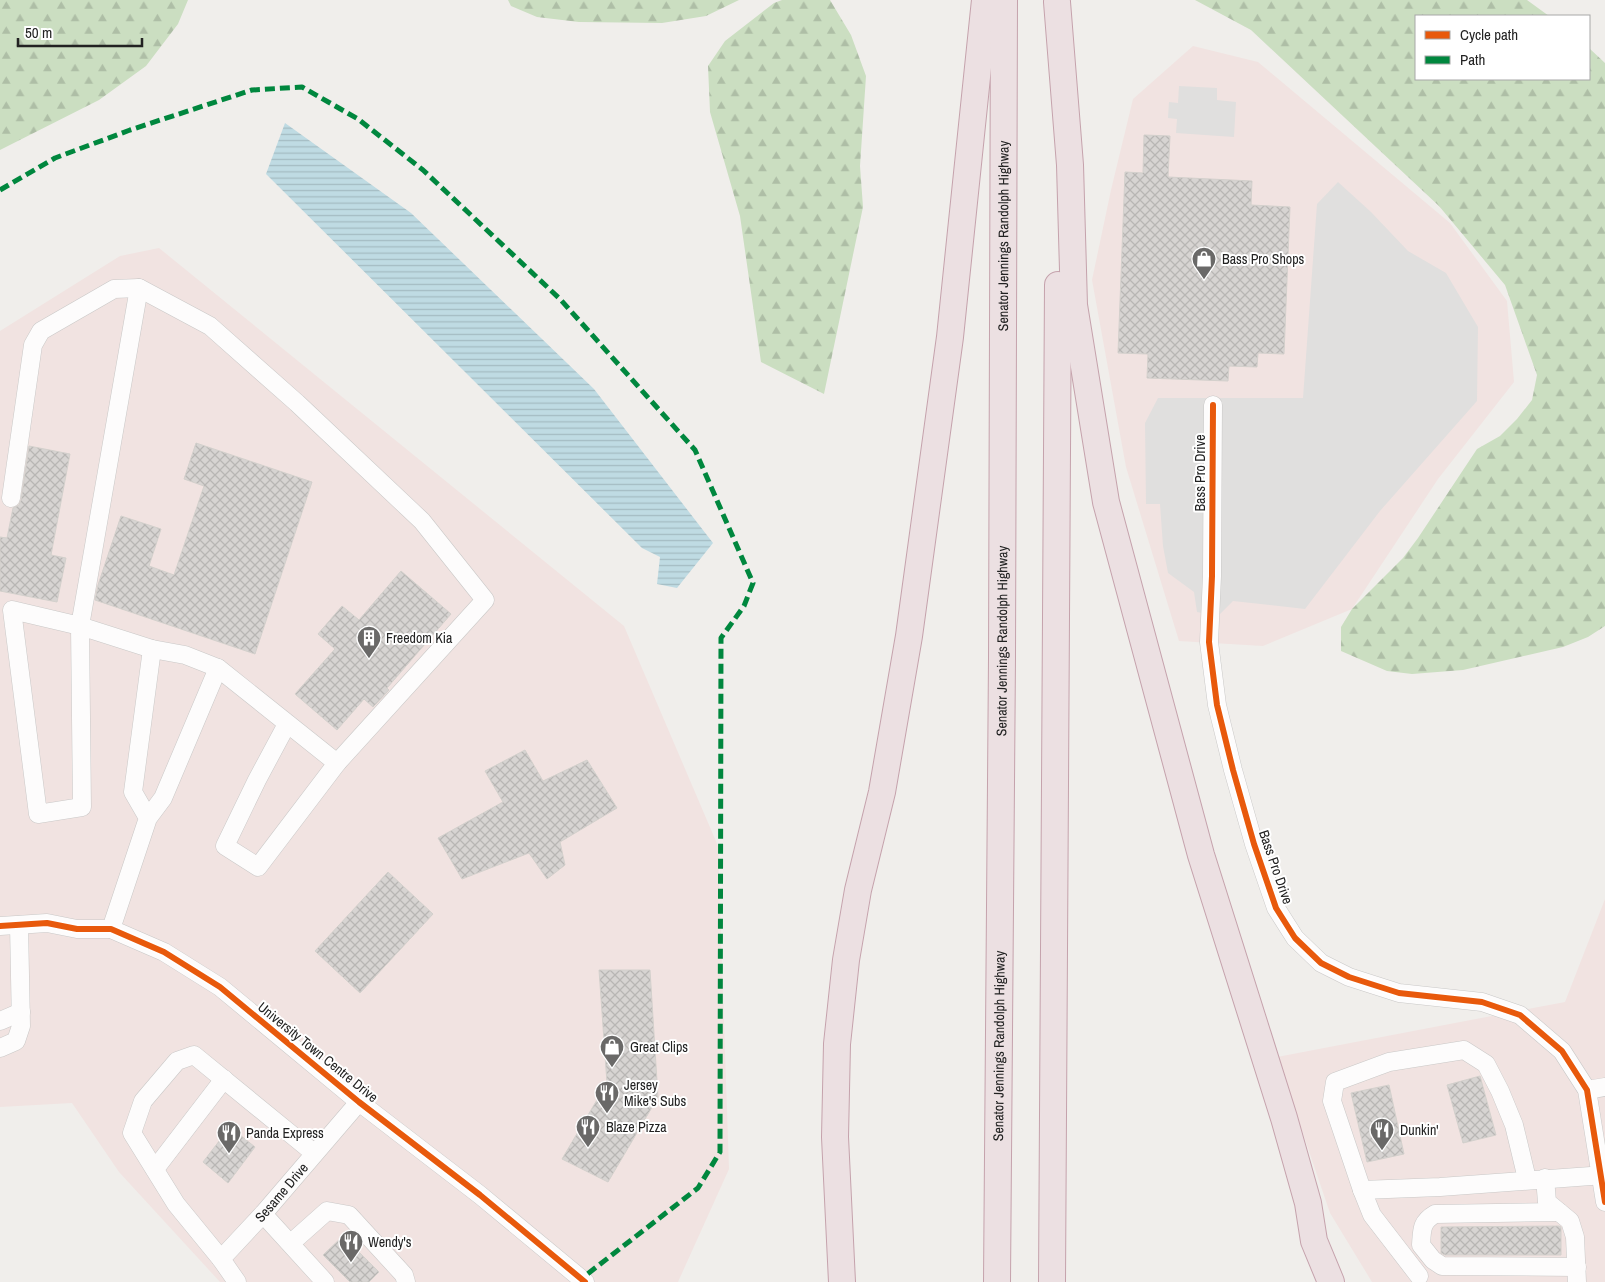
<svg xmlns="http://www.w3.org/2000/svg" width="1605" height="1282" font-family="'Archivo Narrow',sans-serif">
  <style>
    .commercial { fill: #f1e3e1 }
    .forest { fill: url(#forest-firs) }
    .parking { fill: #e0dfde }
    .water { fill: url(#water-rules) }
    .building { fill: url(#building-cross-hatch); stroke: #d3d0cc }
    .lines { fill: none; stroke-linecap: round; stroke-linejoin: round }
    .minor-casing { stroke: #c9c8c7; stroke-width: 19 }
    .highway-casing { stroke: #c5a2ac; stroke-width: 28 }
    .minor { stroke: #fdfcfc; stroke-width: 18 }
    .highway { stroke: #ece0e2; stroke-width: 26 }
    .quiet { stroke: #00873e; stroke-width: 5; stroke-dasharray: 10 5; stroke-linecap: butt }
    .cycleway-casing { stroke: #fff; stroke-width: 9 }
    .cycleway { stroke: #e8590c; stroke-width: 6 }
    .labels { text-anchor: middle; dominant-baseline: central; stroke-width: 4; stroke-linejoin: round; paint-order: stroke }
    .street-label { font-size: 14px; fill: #222; stroke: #fff }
    .poi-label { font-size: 14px; fill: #222; stroke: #fff; text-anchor: start }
  </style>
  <defs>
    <pattern id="forest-firs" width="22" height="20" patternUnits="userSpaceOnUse" patternTransform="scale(1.25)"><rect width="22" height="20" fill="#cbdec1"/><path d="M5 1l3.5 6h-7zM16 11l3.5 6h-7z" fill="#aebea6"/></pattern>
    <pattern id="water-rules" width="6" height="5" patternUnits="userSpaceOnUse" patternTransform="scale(1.25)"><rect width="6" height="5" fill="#bfdbe3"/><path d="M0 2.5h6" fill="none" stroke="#a4bcc2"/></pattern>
    <pattern id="building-cross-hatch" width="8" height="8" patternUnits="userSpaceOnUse" patternTransform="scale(1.25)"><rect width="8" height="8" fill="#d7d4d2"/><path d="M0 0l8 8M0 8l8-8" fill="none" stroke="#b8b6b4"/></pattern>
  </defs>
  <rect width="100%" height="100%" fill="#f0eeeb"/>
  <path class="commercial" d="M1193,46L1258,62L1450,223L1507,301L1514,382L1438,479L1352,609L1263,646L1179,641L1126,467L1092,280L1111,190L1133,99Z
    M159,248L624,626L718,846L729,1169L678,1282H220L119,1172L72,1103L0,1107V331L120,256Z
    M1605,899V1282H1372L1330,1213L1277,1057L1565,1002Z"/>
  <path class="forest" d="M0,0H188L178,24L146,66L99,100L0,150Z
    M508,0H739L706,16L662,23L579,22L537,17L511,6Z
    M782,0H830L851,35L866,76L860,166L863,207L824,394L761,362L740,216L710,112L708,66L725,41L774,3Z
    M1195,0H1527L1549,16H1416V79H1589V48L1605,63V626L1588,637L1563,647L1463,670L1412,674L1387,671L1341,651V627L1352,609L1403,558L1418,538L1477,449L1500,436L1517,419L1532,400L1537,375L1505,285L1439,206L1251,30Z"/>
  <path class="parking" d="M1179,86L1217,88V100L1236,102L1234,137L1176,133L1177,119L1168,118L1169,102L1178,103Z
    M1338,182L1371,212L1408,251L1446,273L1478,327L1477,401L1380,511L1305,609L1233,601L1218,616L1197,612L1194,592L1168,573L1163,546L1160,504H1146L1145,423L1158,398H1303L1317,204Z"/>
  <path class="water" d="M285,123L411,213L594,389L713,543L677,588L657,584L660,557L642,548L266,174Z"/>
  <path class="building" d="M1144,135L1170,136L1168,177L1252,181L1251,205L1290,207L1284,354L1258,353L1257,367L1229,366L1228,381L1147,378L1148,354L1118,353L1125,172L1143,173Z
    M196,443L312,482L255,654L95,600L98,585L121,516L161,529L149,566L174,575L204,486L184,479Z
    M29,446L70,454L51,555L66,558L57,602L0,591V537L7,538L13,508L19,505L21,500Z
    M401,571L451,614L387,688L389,690L373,707L364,699L337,730L295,694L335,649L318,634L342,606L359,620Z
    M525,750L543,781L587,760L617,808L560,842L565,865L547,879L529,853L462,879L438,838L503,802L485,771Z
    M388,872L433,914L360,993L315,951Z
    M599,970H650L658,1097L608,1182L562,1159L607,1083Z
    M1480,1076L1496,1135L1463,1143L1447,1085Z
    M1389,1085L1404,1154L1367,1162L1351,1093Z
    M230,1127L255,1147L228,1183L203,1162Z
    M1559,1226L1561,1227V1255H1445L1441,1253V1227Z
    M343,1236L379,1272L369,1282H350L323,1255Z"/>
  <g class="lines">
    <defs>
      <g id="minor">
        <path d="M139,288L80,626L82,807L38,814L12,610L80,626L152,649"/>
        <path d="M1213,405L1212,576L1209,642L1217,705L1233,770L1254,844L1276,908L1295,938L1321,963L1349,977L1399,993L1482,1002L1520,1015L1562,1051L1587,1090L1605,1202"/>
        <path d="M11,498L33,345L41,331L114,289L139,288L210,326L297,403L422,521L485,600L337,763"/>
        <path d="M218,668L337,763L258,867L225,846L257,780L287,724"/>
        <path d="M0,926L47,923L77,929H111L164,952L220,987L359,1102L480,1195L585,1282"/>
        <path d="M111,929L148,818L163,798L218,668L185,655L152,649L133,792L148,818"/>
        <path d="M0,1021L21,1012"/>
        <path d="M0,1048L16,1041L21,1026L19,925"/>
        <path d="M1587,1090L1605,1087"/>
        <path d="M155,1169L224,1079"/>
        <path d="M1545,1178L1547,1202L1570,1221L1575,1237L1577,1282"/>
        <path d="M1527,1179L1514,1125L1500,1091L1486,1064L1464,1050L1389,1062L1335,1082L1332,1101L1362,1190L1440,1187L1605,1175"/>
        <path d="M1362,1190L1372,1215L1419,1276"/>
        <path d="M1559,1212L1435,1214C1421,1222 1422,1230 1421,1245L1433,1260L1442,1266L1577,1267"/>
        <path d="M263,1214L325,1282"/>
        <path d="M291,1243L327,1211L349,1215L404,1275L406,1282"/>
        <path d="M221,1259L176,1204L132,1133L143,1101L177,1061L194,1055L314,1153"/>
        <path id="s1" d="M237,1282L221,1259L263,1214L359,1102"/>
      </g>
      <g id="highway">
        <path d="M1057,2L1070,165L1074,305L1106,502L1201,855L1284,1118L1308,1203L1314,1241L1331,1282"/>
        <path d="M842,1282L835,1137L837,1044L846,960L858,890L882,792L909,636L950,337L985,0"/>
        <path id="s2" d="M997,1282L1002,658L1004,0"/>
        <path d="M1052,1282L1058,285"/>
      </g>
    </defs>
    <use href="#minor" class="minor-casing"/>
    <use href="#highway" class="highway-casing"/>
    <use href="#minor" class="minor"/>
    <use href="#highway" class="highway"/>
    <path class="quiet" d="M0,190L55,158L130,130L252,90L302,87L358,119L423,170L560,299L695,450L753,583L744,606L721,638L720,1152L698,1188L581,1279"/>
    <defs>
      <path id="cycleway" d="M1213,405L1212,576L1209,642L1217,705L1233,770L1254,844L1276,908L1295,938L1321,963L1349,977L1399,993L1482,1002L1520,1015L1562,1051L1587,1090L1605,1202
        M0,926L47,923L77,929H111L164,952L220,987L359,1102L480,1195L585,1282"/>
    </defs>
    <use href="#cycleway" class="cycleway-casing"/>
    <use href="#cycleway" class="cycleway"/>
  </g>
  <defs>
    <symbol id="shop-pin" viewBox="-11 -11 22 30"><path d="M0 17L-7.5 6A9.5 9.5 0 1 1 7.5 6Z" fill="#6a6968" stroke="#fff"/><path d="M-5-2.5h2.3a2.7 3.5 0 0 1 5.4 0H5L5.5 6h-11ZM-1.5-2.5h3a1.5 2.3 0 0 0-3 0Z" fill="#fff"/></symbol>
    <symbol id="building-pin" viewBox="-11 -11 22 30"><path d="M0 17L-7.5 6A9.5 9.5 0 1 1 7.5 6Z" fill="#6a6968" stroke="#fff"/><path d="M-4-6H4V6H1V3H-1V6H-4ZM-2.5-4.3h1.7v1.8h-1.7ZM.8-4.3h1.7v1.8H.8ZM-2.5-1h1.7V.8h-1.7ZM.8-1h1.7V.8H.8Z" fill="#fff"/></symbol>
    <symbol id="restaurant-pin" viewBox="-11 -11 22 30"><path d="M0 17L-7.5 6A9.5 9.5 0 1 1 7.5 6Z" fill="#6a6968" stroke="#fff"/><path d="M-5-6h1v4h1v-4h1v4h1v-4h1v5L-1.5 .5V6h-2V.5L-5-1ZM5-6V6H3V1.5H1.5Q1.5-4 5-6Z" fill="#fff"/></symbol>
  </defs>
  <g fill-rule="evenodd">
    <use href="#shop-pin" x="1190" y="245" width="28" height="38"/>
    <use href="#building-pin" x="355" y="624" width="28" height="38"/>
    <use href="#shop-pin" x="598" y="1033" width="28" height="38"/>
    <use href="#restaurant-pin" x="593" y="1079" width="28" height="38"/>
    <use href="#restaurant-pin" x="574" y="1113" width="28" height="38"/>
    <use href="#restaurant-pin" x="1368" y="1116" width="28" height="38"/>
    <use href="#restaurant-pin" x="215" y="1119" width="28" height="38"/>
    <use href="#restaurant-pin" x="337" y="1228" width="28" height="38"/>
  </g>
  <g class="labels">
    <g class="street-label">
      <text stroke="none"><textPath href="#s2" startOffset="1046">Senator Jennings Randolph Highway</textPath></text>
      <text transform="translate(1200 473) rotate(-90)">Bass Pro Drive</text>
      <text stroke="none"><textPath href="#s2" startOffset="641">Senator Jennings Randolph Highway</textPath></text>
      <text transform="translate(1276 867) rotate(71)">Bass Pro Drive</text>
      <text stroke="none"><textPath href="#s2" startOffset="236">Senator Jennings Randolph Highway</textPath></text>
      <text transform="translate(318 1052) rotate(39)">University Town Centre Drive</text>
      <text stroke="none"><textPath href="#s1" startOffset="118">Sesame Drive</textPath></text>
    </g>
    <g class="poi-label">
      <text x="1222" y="259">Bass Pro Shops</text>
      <text x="386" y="638">Freedom Kia</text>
      <text x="630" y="1047">Great Clips</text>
      <text x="624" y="1085">Jersey<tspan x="624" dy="16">Mike's Subs</tspan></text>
      <text x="606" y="1127">Blaze Pizza</text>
      <text x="1400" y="1130">Dunkin'</text>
      <text x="246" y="1133">Panda Express</text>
      <text x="368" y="1242">Wendy's</text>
    </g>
  </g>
  <rect x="1415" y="15" width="175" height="65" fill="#ffffff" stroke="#a7a7a7"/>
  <rect x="1425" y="31" width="25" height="8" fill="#e8590c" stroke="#a7a7a7"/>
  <text x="1460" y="40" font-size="15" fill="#222222">Cycle path</text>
  <rect x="1425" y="56" width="25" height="8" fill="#00873e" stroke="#a7a7a7"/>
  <text x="1460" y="65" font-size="15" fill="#222222">Path</text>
  <path d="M18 38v8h124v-8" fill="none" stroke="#222222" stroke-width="2.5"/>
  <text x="25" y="38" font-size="15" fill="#222222" stroke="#ffffff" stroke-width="4" paint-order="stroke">50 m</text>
</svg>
